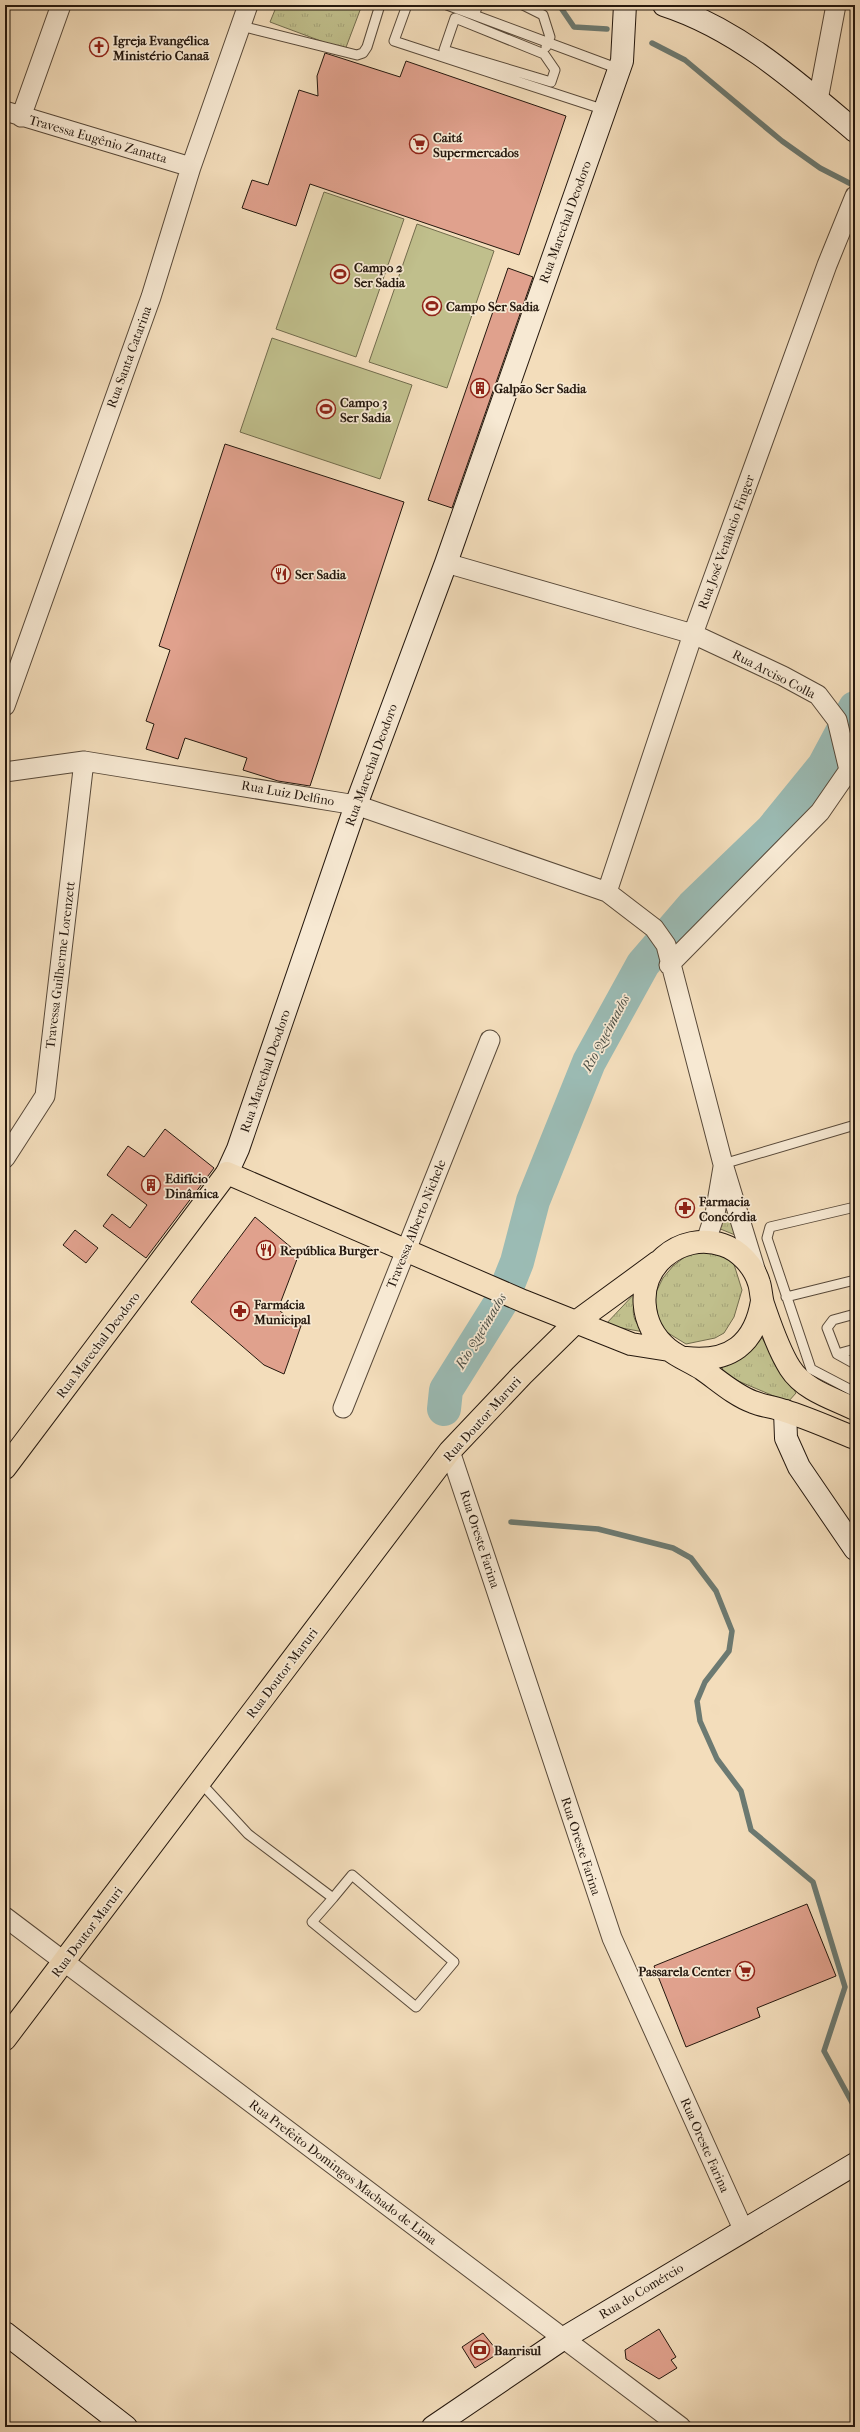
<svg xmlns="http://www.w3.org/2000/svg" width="860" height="2432" font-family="'IM FELL French Canon',serif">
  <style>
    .grass { fill: url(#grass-tufts); stroke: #726c4d }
    .garden { fill: #c0bf8c; stroke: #726c4d }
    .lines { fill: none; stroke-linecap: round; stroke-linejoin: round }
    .stream { stroke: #6c7a72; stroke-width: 5.5 }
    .river { stroke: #9bbbb4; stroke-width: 34 }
    .building { fill: #e0a18d; stroke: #25180e }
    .lane-casing { stroke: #584939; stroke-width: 11 }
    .street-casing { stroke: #584939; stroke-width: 21 }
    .secondary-casing { stroke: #25180e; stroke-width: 24 }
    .primary-casing { stroke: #25180e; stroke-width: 24 }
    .lane { stroke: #f7e9d3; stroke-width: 9 }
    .street { stroke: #f7e9d3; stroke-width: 19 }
    .secondary { stroke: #f7e9d3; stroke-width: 22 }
    .primary { stroke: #f3ddbb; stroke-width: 22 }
    .labels { text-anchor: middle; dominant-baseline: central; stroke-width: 3.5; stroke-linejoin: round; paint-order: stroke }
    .poi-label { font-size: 13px; font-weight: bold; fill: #25180e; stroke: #f7e9d3; text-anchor: start }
    .street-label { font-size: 13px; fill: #25180e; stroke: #f7e9d3 }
    .water-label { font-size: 14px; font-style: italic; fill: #4e5148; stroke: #f7e9d3 }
  </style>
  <defs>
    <pattern id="grass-tufts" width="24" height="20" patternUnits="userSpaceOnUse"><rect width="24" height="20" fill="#c0bf8c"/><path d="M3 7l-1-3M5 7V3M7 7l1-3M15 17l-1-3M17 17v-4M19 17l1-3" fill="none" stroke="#a5a378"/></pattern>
  </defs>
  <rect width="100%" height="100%" fill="#f3ddbb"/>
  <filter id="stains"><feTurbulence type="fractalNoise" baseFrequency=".005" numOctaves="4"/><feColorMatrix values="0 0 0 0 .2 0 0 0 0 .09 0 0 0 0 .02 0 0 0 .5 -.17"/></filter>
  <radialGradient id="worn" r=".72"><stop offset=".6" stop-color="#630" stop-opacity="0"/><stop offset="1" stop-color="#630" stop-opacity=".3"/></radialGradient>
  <path class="grass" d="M277,5H362L345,50L270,22Z
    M733,1208L740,1237L718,1228L716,1221Z
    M706,1250L732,1258L742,1290L734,1317L724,1333L715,1338L686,1344L660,1328L654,1296L663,1278L673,1266L690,1253Z
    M637,1291C632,1310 630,1318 644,1332L605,1325Z
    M762,1338L796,1393L788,1402L724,1375L722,1367L727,1361Z"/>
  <path class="garden" d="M324,192L404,219L356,357L276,329Z
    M417,224L494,251L447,388L369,362Z
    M272,338L412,385L380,479L240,432Z"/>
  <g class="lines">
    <path class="stream" d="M559,5L574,27L607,29
      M652,43L685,60L782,141L820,168L855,186
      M511,1522L598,1529L673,1548L691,1558L716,1591L732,1631L729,1651L705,1682L697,1701L700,1721L717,1759L741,1791L751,1830L813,1882L845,1987L824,2051L855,2108"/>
    <path class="river" d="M444,1409L446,1390L501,1302L517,1262L533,1201L589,1062L643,964L693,906L772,830L824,766L855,708"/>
  </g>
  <path class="building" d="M325,53L400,77L406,61L566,116L519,255L310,184L296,226L242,208L252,180L268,185L299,90L318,96L317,76Z
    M508,268L533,277L452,508L428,500Z
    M225,444L404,502L310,786L278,781L243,770L247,758L185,738L178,759L146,749L154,724L146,721L170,650L159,646Z
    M165,1129L214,1168L146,1258L103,1226L112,1214L130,1228L147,1205L107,1175L128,1146L144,1157Z
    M255,1217L299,1254L278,1309L289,1319L302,1323L284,1374L264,1365L191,1302Z
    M75,1230L98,1248L86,1263L63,1245Z
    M807,1904L836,1976L757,2008L760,2017L686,2047L654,1966Z
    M659,2329L676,2357L671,2360L677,2368L659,2379L626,2359L625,2350Z
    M483,2333L499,2353L475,2368L462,2347Z"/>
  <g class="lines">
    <defs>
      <path id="lane" d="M407,5L394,41L605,110
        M447,5L474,15
        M478,5L474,15L619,69
        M523,5L543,15L550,37L546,47
        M455,18L544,54L555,70L551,82L444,50Z
        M241,26L357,55L363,53L367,47L380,5
        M723,1164L855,1125
        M855,1207L770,1227L767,1238L811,1369L855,1392
        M786,1297L855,1280
        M855,1314L833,1320L827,1328L837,1354L855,1364
        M837,1354L855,1349
        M200,1782L248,1834L333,1898L312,1922L416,2007L454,1962L352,1875L333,1898"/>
      <path id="street" d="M818,100L836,5
        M5,111L191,167
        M21,117L61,5
        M446,563L693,634L783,676L818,695L837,720L849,770L820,812L669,965
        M5,706L151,297L191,167L248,5
        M5,772L84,761L356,805L607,892L654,928L666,945L723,1164L756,1272
        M607,892L693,634L827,265L855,196
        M5,1158L45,1096L84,761
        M706,1241L715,1214L723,1167
        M343,1408L490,1040
        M450,1451L612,1938L743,2229
        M5,1917L681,2427"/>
      <path id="secondary" d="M664,5C738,29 797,82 855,131
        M227,1173L238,1149L356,805L446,563L622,61L625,5
        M785,1411L786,1438L799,1467L855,1549
        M5,2333L126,2427
        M433,2427L564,2338L855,2164"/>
      <path id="primary" d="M686,1358C730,1363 755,1344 762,1301
        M855,1409C832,1398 804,1390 790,1368C778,1349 770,1324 763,1304C761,1297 761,1289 759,1283C754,1266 739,1250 723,1245C702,1238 680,1243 664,1257C635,1282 640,1326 668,1349C678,1357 691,1362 702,1369C718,1380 734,1395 753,1402C763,1406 774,1407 785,1411C808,1418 832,1429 855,1438
        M5,1468L227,1173L523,1301L631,1344L669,1350
        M5,2039L450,1451L522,1375L576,1322L658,1262"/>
    </defs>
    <use href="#lane" class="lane-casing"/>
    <use href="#street" class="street-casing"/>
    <use href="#secondary" class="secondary-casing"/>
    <use href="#primary" class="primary-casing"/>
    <use href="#lane" class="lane"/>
    <use href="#street" class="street"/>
    <use href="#secondary" class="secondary"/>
    <use href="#primary" class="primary"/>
  </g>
  <defs>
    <symbol id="church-ring" viewBox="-11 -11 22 22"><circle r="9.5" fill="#f7e9d3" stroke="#8f2418" stroke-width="1.5"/><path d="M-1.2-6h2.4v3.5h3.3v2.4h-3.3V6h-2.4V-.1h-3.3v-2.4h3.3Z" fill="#8f2418"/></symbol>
    <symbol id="supermarket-ring" viewBox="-11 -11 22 22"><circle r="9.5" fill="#f7e9d3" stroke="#8f2418" stroke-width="1.5"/><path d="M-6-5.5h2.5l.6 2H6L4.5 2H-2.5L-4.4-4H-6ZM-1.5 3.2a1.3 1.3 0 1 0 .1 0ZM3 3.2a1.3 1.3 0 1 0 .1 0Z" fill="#8f2418"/></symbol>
    <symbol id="stadium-ring" viewBox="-11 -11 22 22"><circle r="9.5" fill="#f7e9d3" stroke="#8f2418" stroke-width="1.5"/><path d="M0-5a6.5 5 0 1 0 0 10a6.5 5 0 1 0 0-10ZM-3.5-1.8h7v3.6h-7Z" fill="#8f2418"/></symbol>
    <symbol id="building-ring" viewBox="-11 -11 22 22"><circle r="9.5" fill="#f7e9d3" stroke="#8f2418" stroke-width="1.5"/><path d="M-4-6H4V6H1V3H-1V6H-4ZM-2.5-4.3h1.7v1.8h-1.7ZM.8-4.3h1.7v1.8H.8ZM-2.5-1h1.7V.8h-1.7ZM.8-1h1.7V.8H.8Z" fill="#8f2418"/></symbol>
    <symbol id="restaurant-ring" viewBox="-11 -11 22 22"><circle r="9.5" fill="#f7e9d3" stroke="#8f2418" stroke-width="1.5"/><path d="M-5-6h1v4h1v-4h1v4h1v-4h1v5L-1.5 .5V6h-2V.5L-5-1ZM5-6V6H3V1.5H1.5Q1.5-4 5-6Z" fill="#8f2418"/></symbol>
    <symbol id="pharmacy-ring" viewBox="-11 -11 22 22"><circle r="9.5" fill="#f7e9d3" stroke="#8f2418" stroke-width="1.5"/><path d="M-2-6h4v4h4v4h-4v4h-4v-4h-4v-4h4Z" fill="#8f2418"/></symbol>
    <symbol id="bank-ring" viewBox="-11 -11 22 22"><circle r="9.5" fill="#f7e9d3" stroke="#8f2418" stroke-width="1.5"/><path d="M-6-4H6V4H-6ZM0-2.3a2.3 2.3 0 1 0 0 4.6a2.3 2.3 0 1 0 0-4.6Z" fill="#8f2418"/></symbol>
  </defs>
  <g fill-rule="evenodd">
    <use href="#church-ring" x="88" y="36" width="22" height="22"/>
    <use href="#supermarket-ring" x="408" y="133" width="22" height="22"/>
    <use href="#stadium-ring" x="329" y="263" width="22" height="22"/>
    <use href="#stadium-ring" x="421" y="295" width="22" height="22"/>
    <use href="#building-ring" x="469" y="377" width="22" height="22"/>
    <use href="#stadium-ring" x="315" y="398" width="22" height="22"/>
    <use href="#restaurant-ring" x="270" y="563" width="22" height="22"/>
    <use href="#building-ring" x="140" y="1174" width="22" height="22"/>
    <use href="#pharmacy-ring" x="674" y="1197" width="22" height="22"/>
    <use href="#restaurant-ring" x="255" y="1239" width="22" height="22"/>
    <use href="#pharmacy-ring" x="229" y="1300" width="22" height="22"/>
    <use href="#supermarket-ring" x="734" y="1960" width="22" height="22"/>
    <use href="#bank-ring" x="469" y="2339" width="22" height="22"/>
  </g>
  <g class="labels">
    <g class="poi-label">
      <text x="113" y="40">Igreja Evangélica<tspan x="113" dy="15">Ministério Canaã</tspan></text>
      <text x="433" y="137">Caitá<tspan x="433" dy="15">Supermercados</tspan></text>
      <text x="354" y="267">Campo 2<tspan x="354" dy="15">Ser Sadia</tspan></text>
      <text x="446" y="306">Campo Ser Sadia</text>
      <text x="494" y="388">Galpão Ser Sadia</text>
      <text x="340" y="402">Campo 3<tspan x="340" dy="15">Ser Sadia</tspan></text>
      <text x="295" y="574">Ser Sadia</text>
      <text x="165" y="1178">Edifício<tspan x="165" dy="15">Dinâmica</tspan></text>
      <text x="699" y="1201">Farmacia<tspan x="699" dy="15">Concórdia</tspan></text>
      <text x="280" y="1250">República Burger</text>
      <text x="254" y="1304">Farmácia<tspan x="254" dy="15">Municipal</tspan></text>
      <text x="731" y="1971" text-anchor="end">Passarela Center</text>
      <text x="494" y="2350">Banrisul</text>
    </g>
    <g class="street-label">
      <text transform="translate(98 139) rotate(16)">Travessa Eugênio Zanatta</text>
      <text transform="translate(565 222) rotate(-70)">Rua Marechal Deodoro</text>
      <text transform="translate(129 357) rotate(-70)">Rua Santa Catarina</text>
      <text transform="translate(726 542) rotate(-70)">Rua José Venâncio Finger</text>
      <text transform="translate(774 674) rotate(27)">Rua Arciso Colla</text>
      <text transform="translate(371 765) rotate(-70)">Rua Marechal Deodoro</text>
      <text transform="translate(288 793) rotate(10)">Rua Luiz Delfino</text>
      <text transform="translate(60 965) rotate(-83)">Travessa Guilherme Lorenzett</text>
      <text transform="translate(265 1071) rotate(-71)">Rua Marechal Deodoro</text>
      <text transform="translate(416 1224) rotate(-68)">Travessa Alberto Nichele</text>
      <text transform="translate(98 1345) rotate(-53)">Rua Marechal Deodoro</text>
      <text transform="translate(482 1419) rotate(-48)">Rua Doutor Maruri</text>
      <text transform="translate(480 1539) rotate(72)">Rua Oreste Farina</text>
      <text transform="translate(282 1673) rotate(-53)">Rua Doutor Maruri</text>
      <text transform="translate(581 1846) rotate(72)">Rua Oreste Farina</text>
      <text transform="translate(87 1932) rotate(-53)">Rua Doutor Maruri</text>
      <text transform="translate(705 2145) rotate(66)">Rua Oreste Farina</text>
      <text transform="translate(343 2172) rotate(37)">Rua Prefeito Domingos Machado de Lima</text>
      <text transform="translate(641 2291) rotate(-31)">Rua do Comércio</text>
    </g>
    <g class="water-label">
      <text transform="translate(606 1033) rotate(-62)">Rio Queimados</text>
      <text transform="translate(481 1331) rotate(-59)">Rio Queimados</text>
    </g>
  </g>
  <rect width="860" height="2432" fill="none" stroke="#f3ddbb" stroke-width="20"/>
  <rect x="6" y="6" width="848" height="2420" fill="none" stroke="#25180e" stroke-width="2"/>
  <rect x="10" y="10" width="840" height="2412" fill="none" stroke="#25180e"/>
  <rect width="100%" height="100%" filter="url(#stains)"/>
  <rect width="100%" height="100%" fill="url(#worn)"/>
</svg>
